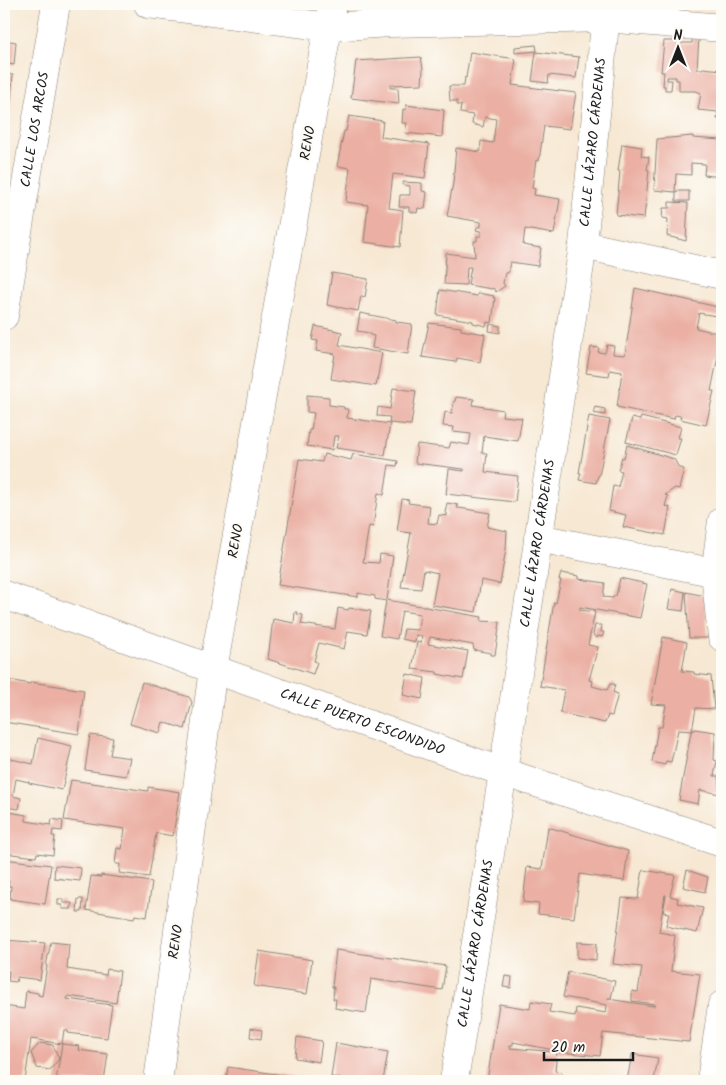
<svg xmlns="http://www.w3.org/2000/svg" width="726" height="1085" font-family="Kalam,sans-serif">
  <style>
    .building { fill: #ebafa3 }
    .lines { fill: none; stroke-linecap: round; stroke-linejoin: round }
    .minor-casing { stroke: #8a8278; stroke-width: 29 }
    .tertiary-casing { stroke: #8a8278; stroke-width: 29 }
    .minor { stroke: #fff; stroke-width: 28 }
    .tertiary { stroke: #fff; stroke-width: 28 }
    .labels { text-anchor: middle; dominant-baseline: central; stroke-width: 5; stroke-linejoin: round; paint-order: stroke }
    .street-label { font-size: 14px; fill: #1c1c1c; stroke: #fdfcf7 }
  </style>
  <rect width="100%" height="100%" fill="#fdfcf7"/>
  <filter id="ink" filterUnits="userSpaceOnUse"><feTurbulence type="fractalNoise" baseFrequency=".02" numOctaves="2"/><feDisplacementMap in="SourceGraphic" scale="10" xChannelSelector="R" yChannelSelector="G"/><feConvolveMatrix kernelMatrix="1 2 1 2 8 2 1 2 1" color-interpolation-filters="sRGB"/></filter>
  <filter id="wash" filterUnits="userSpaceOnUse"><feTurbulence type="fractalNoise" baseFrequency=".0096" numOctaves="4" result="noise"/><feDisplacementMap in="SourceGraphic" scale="20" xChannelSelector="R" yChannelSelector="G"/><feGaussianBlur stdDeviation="1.12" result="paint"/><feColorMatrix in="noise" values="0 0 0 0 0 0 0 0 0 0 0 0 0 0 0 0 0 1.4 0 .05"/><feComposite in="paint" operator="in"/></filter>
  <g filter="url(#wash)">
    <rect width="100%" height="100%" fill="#f7e8d3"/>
    <g id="blocks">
      <path class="building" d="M675,35L681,36V43H692V37H699L697,69H702L703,68L722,70L721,119H717L718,112L698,110L701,93L696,91H679V80H676V77H667V80H672L671,90H665V86H663L664,72H661L664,41H675Z
        M4,40L16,42L14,65L8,64V67L4,66Z
        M536,45L537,51L515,53V47Z
        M470,52L516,59L512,85L576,93L570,129L544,126L539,161L536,160L532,188L535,189L534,195L560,199L554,234L525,229L523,245L541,248L538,266L510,262L508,273H505L503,283L505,286L496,292L493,288L492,289L468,285L471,267H467L466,285L444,284L446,253L475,257L474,241H477V236H481V231L476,230L477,227H481V222L447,216L453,183L456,148L480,152L481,141L493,143L496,119L485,117L483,127L472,124L473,115L460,113L461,105H457V101H450L449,86H464L465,77L466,78Z
        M536,52L579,57L576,78L549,75L548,83L532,81Z
        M421,57L423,69L422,84L390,85V88H398L399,104L351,98L356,61Z
        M4,74L13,75L10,110L5,135Z
        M406,105L444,110L442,137L405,133L407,123H402L403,109L406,110Z
        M349,116L383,121L381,137L429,144L425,178L393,174L389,208L403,210L400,247L364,242L368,205L346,202L350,168L337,166L344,131H346Z
        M693,136V138L722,140L721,177L704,175L705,164L691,163V175L676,174L675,192L654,190L657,139Z
        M622,144L642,147L641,156L649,157L647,170H649L644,218L616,215L620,171H618Z
        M403,182L422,183V191L427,192L425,209L418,208L417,213L409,211V207H399L400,195H410V186L403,185Z
        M676,191H689V201H676Z
        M669,202L688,203L686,241L667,236L668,219L662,218L663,208H669Z
        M332,273L368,279L365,297L361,296L358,311L327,305Z
        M635,288L722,308V317L699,313L696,328L722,334V357L718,356L711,391H714L706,425L680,419L681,416L675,415L674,419L617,407L622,372L610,370L609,376L586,373L591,347L599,348L598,352L605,353L607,345L614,346L613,354L625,355Z
        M440,290L477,296L478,293L494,296L493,298H495L492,323L487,322L486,326L473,323V321L437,315Z
        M360,313L396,320V322L412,324L408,354L372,348L374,336L370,335V333L357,331Z
        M429,323L461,327V330L485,334L480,362L457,358L456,362L422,357Z
        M490,324L500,326V333L489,331Z
        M315,326L342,332L339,345L382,353L376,386L331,379L335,354L316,351L318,341L312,340Z
        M393,388L416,391L411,425L389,423L390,417L377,416L378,407L390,409Z
        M307,395L329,397V405L344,407V409H348L347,418L390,424L385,455L336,448L339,436H334L332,450L307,446L309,430H311L314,413L307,412Z
        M456,397L474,399L473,405L503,410L502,416L522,418L518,441L484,436L482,453H487L485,472L518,476L515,502L446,494L449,469L464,471V469L415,463L417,444L449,448L451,442L469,445L471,434L453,432L454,427L443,426L445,412L452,413L454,401H455Z
        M595,407L605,409V415L593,413Z
        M589,416L610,420L599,476H598L596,483L579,480L581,473H579Z
        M641,417L681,427L678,438H681L676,455L626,442L632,418L640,420Z
        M627,445L674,459L679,468L684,469L679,489L675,488L665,495L668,496L665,506L670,507L665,535L623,527L626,515L609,511L613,486L618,487L622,471L618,470L622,457L624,458Z
        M324,454L351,460L353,454L398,461L397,466L389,465L384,495L378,493L373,527L369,526L363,562L379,563L380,554L393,556L387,600L482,617L481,621L500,622L495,655H491V653L474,650L473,645L430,637L428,644L468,651L463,679L437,674V672L412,669L417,642L421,643L422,636L416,635L415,642L402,639L404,629L418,630L420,614L402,611L397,639L380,636L386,601L375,599V596L358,593V597L278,585L299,459L322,462Z
        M402,499L409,500L408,503L430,506L428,523L437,524L439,515L447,516V513H445L447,503L458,505L457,508H459L490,513L487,527L507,531L506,549L500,584L481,580L476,612L432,605L438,573L424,570L421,589L401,587L411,533L397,531Z
        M561,573L579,576V579L605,583L603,597L613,598L614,596H616L620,578L647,584L640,618L580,607V610L595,612L588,645L598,647L589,680L593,681L592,686L607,690L610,684H615L613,692L618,694L612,716L608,715L605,723L560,713L564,690L540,686L554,602L556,603L561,580H559Z
        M672,589L685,592L683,611L668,609Z
        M686,592L705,596L708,638H689Z
        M338,608L348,610L349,608L371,611L367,634L348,631L344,649L319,643L314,661L317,662L313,674L268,659L273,619L294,623L295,612H298L297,614L303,615L301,624L335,629Z
        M595,625H602L601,632H604L602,637L598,636L597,638L593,635Z
        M663,637L687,642L682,671L694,672V674L711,676L714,709L696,708L692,731L678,730L671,762L666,761L665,765L652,762L658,727H662L666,705L651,704Z
        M407,674L425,678L422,699L403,695Z
        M4,679L30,684L31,682L84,690L79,734L4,722Z
        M142,682L189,697L192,702L185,729L163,722L160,733L130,724Z
        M695,729L715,732L714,760L717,761L714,776H718L720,794L700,790L698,804L679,800L691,732Z
        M90,735L113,738L110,755L130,758L126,776L85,770Z
        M38,738L72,746L62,790L29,783V782L16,779L13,796L21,798L19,809L4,807V760H6L7,758L33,764Z
        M71,780L148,791V787L180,792L173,836L156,833L149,877L119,873L120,864H115L117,848L122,849L125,829L64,820Z
        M4,811L26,815V821L51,825L52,819L63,821L62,831L53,830L52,836H55L53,855L37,853L36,857L4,853Z
        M548,827L628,851L624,881L580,874L574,918L538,914L539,904L523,902L527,867L542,869Z
        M4,859L51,865L45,904L10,899L11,886H8L9,881H4Z
        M55,865L81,868L80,881L54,878Z
        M643,870L675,875L670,896L678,898L677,903L703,908L697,933L666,926L669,913L663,912L666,895H665L659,932L675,935L671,971L700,974L689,1042L603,1033L600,1056L558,1052L559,1051L513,1042V1045H510V1048L557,1052L555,1071L562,1072L561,1081H487L499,1004L530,1009L531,1001L551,1004L549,1012L575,1016L576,1008L606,1013L607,1005L563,997L568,972L615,981L611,998H608V999L654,1006V1004L632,1001V991L638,992L642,967L613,964L622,898L638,899Z
        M687,870L708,877L705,892L683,887Z
        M101,875L152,882L147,917L135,915L134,918L86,910L91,876L101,877Z
        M58,899H63V903H72L71,909H62V905H58Z
        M78,899H83L82,912H77Z
        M4,940L45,943L40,980L17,977L16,982L8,981L9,971H4Z
        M51,942L69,944L67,969L106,975L107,969L120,971L116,1003L68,996L67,999L112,1005L107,1038L68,1033V1031L64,1030L62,1044L31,1039L25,1081L4,1079V1006L24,1009L26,991L38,993V995L42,996L47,966H46Z
        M577,942L597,943L596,960L577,958Z
        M336,950L446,966L442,990L371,979L366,1013L335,1008L336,999H333L334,987H332Z
        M259,951L312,960L307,994L254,986Z
        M505,976L512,977L511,988L503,987Z
        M251,1028L262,1030L261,1039L250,1037Z
        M297,1037L322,1041L319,1062L295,1058Z
        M40,1043L53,1045L59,1059L50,1070L37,1068L31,1053Z
        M336,1043L388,1052L383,1081H359L331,1077Z
        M62,1044L79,1046L78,1050L108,1054L104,1081H56Z
        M632,1054L658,1058L654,1081H627Z
        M228,1067L317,1080V1081H226Z"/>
    </g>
  </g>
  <g filter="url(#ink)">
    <use href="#blocks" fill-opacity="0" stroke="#8a8278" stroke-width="1"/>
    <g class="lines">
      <defs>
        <g id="minor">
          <path d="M148,4L329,27L390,23L605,18L722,28"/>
          <path d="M583,245L722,275"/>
          <path id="s1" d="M4,316L56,4"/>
          <path d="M722,521L715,573L722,637"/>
          <path d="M538,538L722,574"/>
          <path d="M4,595L213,669L158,1081"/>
          <path id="s2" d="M454,1081L503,772L583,245L607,4"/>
          <path d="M711,1081L722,1005"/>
        </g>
        <g id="tertiary">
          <path id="s3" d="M332,4L213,669L503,772L722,843"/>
        </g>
      </defs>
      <use href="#minor" class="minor-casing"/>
      <use href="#tertiary" class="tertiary-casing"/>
      <use href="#minor" class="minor"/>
      <use href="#tertiary" class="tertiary"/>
    </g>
  </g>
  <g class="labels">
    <g class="street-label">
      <text stroke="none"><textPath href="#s1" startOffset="189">CALLE LOS ARCOS</textPath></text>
      <text stroke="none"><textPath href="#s2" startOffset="949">CALLE LÁZARO CÁRDENAS</textPath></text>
      <text transform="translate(308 143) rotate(-80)">RENO</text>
      <text transform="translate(236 541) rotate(-80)">RENO</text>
      <text stroke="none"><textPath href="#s2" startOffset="544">CALLE LÁZARO CÁRDENAS</textPath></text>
      <text stroke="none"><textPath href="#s3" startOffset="834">CALLE PUERTO ESCONDIDO</textPath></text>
      <text transform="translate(176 942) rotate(-82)">RENO</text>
      <text stroke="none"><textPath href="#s2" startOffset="139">CALLE LÁZARO CÁRDENAS</textPath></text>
    </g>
  </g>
  <rect width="726" height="1085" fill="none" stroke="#fdfcf7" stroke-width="20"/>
  <g transform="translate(678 48)" stroke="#fdfcf7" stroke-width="4" paint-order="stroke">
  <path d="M0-4L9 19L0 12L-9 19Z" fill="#1c1c1c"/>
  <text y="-8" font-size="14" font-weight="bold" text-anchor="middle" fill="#1c1c1c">N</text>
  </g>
  <path d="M544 1052v8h89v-8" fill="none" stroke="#1c1c1c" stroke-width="2.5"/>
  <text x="551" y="1052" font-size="15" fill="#1c1c1c" stroke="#fdfcf7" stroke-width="4" paint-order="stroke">20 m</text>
</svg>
